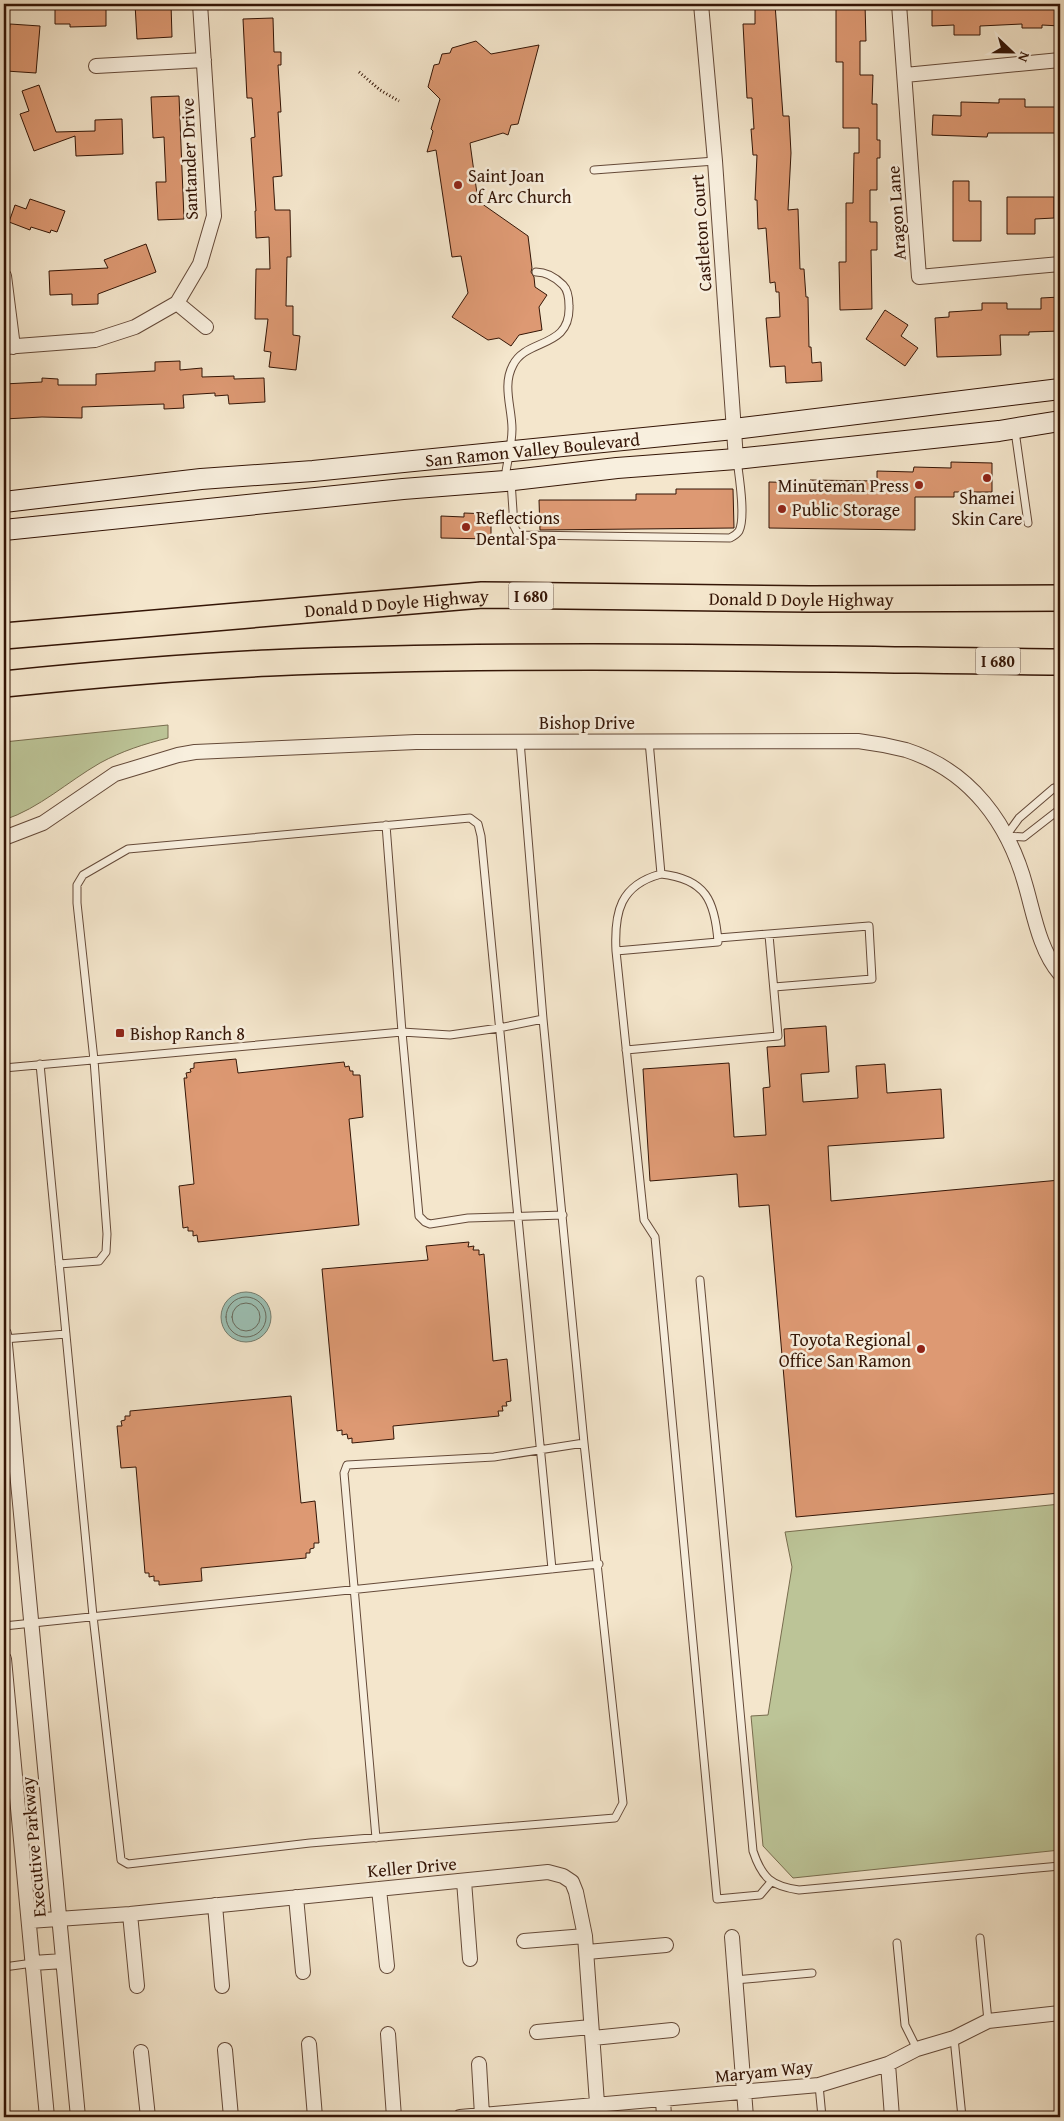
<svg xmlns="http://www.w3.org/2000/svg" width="1064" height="2121" font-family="'Gentium Book Plus',serif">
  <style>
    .green { fill: #bcc497; stroke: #786c4e }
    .water { fill: #9cc0b4; stroke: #727c6e }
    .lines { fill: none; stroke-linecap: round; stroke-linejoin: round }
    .shore { stroke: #686a5d; stroke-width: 1 }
    .building { fill: #dd9973; stroke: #341506 }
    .lane-casing { stroke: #644938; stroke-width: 9 }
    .street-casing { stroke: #644938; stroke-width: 16 }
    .secondary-casing { stroke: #341506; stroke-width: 22 }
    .highway-casing { stroke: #341506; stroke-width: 28 }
    .path { stroke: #341506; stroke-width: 3; stroke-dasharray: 1 2.5; stroke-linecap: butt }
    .lane { stroke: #f8efde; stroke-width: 7 }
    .street { stroke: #f8efde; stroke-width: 14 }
    .secondary { stroke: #f8efde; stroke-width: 20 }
    .highway { stroke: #f4e6cc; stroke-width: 25 }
    .poi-dot { fill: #8f2418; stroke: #f8efde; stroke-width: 2 }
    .labels { text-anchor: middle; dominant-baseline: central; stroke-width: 5; stroke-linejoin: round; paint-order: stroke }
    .shield { fill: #f8efde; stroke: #6f5647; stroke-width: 1 }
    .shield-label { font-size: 16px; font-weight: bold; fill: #341506 }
    .street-label { font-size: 18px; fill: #341506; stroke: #f8efde }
    .poi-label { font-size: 18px; fill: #341506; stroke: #f8efde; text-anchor: start }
  </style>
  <rect width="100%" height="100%" fill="#f4e6cc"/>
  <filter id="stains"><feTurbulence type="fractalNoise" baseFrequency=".004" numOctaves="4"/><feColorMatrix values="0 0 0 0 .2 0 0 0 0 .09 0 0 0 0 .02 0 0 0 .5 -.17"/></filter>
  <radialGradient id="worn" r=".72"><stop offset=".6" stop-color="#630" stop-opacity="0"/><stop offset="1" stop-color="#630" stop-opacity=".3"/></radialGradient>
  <path class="green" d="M168,725V738C144,744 122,751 100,763C67,782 40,808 4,820V742Z
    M1060,1504V1850L793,1878L763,1846L751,1716L768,1715L792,1567L785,1532Z"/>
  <path class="water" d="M221 1317a25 25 0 1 1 50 0a25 25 0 1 1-50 0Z"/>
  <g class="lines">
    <path class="shore" d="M226 1317a20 20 0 1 1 40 0a20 20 0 1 1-40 0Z
      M232 1317a14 14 0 1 1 28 0a14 14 0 1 1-28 0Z"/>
  </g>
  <path class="building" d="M55,4H93L92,7H106V26L70,27V24H55Z
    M135,4H171L172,37L137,39Z
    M755,4H775L783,116H789L791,153L788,210L798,209L800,269H804L806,297H808L809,347H811L812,363L821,362L822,381L786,383L785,366L770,367L766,318L780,317L779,292H776L775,282L770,283L766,228L758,229L757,200H755L757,155H753L751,129H754L752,98H747L743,24H755Z
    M836,4H865L866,41H860V75H873L872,104H877V140H880V158H877V190H870V222H877V250H871L872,309L840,310L839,262H846V203H853L854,153H859V128H843V62H836Z
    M932,4H1060V26L1042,25V28H1022V24L980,26V35H954V25L932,26Z
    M273,18L274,52H281V65H278L281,112H278L282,176L273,177L275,210H290L291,257H287L286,306H293V335L300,336L296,370L269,367L271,352L264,351L268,319H255L256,269H270L269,237L256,238L255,211H256L251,138L255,137L252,98H247L243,19Z
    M10,24L40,26L36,73L6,71Z
    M476,41L491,54L539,45L518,124L511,125L508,135L503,133L470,143L478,201L528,236L532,268L531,272L534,277L535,287L547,295L539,307L542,330L519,335L511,346L499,338L488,340L452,317L468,293L461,256L452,257L436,150L427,152L433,131L431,129L440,99L428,87L434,65L439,64L442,54L450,53L452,48Z
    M39,85L56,132L95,131V120L122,119L123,154L76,156L75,136L34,151L20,114L29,111L22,91Z
    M179,96L184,219L158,220L156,182H166L164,137L153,138L151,97Z
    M999,99H1025V107H1060V133H988L987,137L932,135L933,115L961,116V102L999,103Z
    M953,181H969V201H981V241H953Z
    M1007,197H1054V218L1035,219V234H1007Z
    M30,199L65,211L57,232L51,230L50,233L31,227L30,230L9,222L15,205L26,209Z
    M146,244L156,272L98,294V304L72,305V294L50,295L49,271L108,268L104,260Z
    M1060,297V331L1029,332V335H1000L1001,355L937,357L935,318L949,317V312L982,310V303H1007V309H1041V298Z
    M885,310L908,325L901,336L918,348L905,366L866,339Z
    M180,361V370L202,368V377L234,376V379L264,378L265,402L229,404L228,395L215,396V393L183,395L184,408L164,409V404L82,407V418L42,417L4,419V384L42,382V378L58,379V385H96V374L155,371V362Z
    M951,462L992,463V492H954V497H915V530L769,528V482L810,483V480L877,481V471L913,472L914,467L951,468Z
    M676,489H733L734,528L540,530L539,500H636V494H676Z
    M464,513L491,514V539L441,538V516L464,517Z
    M826,1026L829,1072L801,1074L803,1102L858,1098L856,1066L885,1064L887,1093L941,1089L944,1138L828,1146L831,1201L1060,1180V1493L796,1517L769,1205L739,1207L737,1174L650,1181L643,1069L729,1063L734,1137L766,1135L763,1088L770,1087L767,1047L785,1046L784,1029Z
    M236,1059L238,1073L344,1062L345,1067L349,1066L350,1071H353V1075H360L363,1117L349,1119L359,1225L198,1242L197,1235L193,1236V1231H188V1227L183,1228L179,1186L194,1184L184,1078H187L186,1073L191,1072L190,1069L194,1068V1063Z
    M469,1242L468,1247L474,1246L473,1250H479V1255L484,1254L493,1361L507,1359L511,1401L506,1402L507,1406H502L503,1411H498L499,1416L393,1426L394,1439L352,1443V1438L348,1439L347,1434L342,1435V1430L337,1431L322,1269L428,1260L426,1246Z
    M291,1396L301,1503L315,1501L319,1543H314V1548L310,1549V1553H306V1558L201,1568L202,1581L159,1585V1581H154V1576L149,1577V1573H145L136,1467L121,1468L117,1426H122L121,1421L125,1420V1416H130V1411Z"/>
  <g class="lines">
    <defs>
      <path id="lane" d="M594,170L715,161
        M1015,431L1028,523
        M505,478C507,462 512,445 512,429C512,408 502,385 513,365C526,338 571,349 569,306C569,299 568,290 563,285C555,277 547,272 536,272
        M511,481L514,526L517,532L524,535L730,538C734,536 737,534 739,531C746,517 739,476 737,460
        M649,741L661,874C706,879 715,901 718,942L616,951C614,912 620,885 661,874
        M386,825L402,1032L419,1216L425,1222L430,1224L468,1218L563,1215
        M1006,836L1019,818L1054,788L1060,786
        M1007,836L1024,837L1060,809
        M718,938L869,926L872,979L774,987
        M616,951L644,1220L655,1237L717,1899L760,1895L771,1882
        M626,1050L778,1036L769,935
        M40,1064L93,1616L121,1860L128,1864L310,1843L615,1818L623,1803L584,1443L543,1019L520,741
        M4,1068L402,1032L450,1035L499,1028L543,1019
        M59,1264L99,1261L106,1252L107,1234L94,1060L77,903V885L83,875L128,849L470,818L478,824L481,836L552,1569
        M700,1280L753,1851C762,1878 771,1886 799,1890L1060,1866
        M4,1339L66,1334
        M4,1626L599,1564
        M376,1838L344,1473L347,1465L494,1457L584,1443
        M980,1938L988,2021
        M897,1943L905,2025L917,2049
        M4,1967L33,1963
        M735,1980L812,1973
        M954,2038L962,2117
        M819,2085L822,2117"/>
      <path id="street" d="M701,4L715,161L736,459
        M899,4L919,277L1060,264
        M96,66L204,60
        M905,75L1060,60
        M4,276L13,347
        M177,303L206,327
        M4,347L95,340L135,327L177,303L200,264L214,216L200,4
        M4,838L43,823L115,774L178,755L195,752L416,742L858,741C874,743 890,746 906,750C971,771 1009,824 1026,887C1034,915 1040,951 1060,974
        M4,1334L78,2117
        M4,1659L47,2117
        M464,1881L470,1959
        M379,1889L387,1966
        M296,1897L303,1972
        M215,1905L222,1986
        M130,1914L137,1986
        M29,1921L130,1914L548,1872L563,1876L572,1882L576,1892L585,1936L598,2117
        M732,1937L746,2117
        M524,1941L585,1936
        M587,1952L666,1945
        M33,1963L63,1961
        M537,2032L591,2027
        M388,2034L394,2117
        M593,2038L672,2030
        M309,2044L315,2117
        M225,2050L231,2117
        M141,2052L148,2117
        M479,2064L482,2115
        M888,2064L892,2117
        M663,2099L664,2117
        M460,2117L819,2085L888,2064L917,2049L954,2038L988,2021L1060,2013"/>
      <g id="secondary">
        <path id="s1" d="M4,502L201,479L313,471L734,429L1060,389"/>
        <path d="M4,530L403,489L505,481L617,468L736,459L999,431L1060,421"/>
      </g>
      <g id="highway">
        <path id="s2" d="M4,636L482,595L810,599L1060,598"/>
        <path d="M4,684C92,675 180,667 269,663C532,652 796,659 1060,662"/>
      </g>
    </defs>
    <use href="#lane" class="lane-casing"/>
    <use href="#street" class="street-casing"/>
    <use href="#secondary" class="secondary-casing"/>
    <use href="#highway" class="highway-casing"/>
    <path class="path" d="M359,72L380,90L399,101"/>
    <use href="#lane" class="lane"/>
    <use href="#street" class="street"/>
    <use href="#secondary" class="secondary"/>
    <use href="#highway" class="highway"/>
  </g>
  <g class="poi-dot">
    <circle cx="458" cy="185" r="5"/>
    <circle cx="987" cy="478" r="5"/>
    <circle cx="919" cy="485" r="5"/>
    <circle cx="782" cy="509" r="5"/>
    <circle cx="466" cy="527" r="5"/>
    <rect x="115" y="1028" width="10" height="10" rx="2.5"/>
    <circle cx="921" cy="1349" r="5"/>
  </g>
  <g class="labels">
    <g class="shield">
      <rect x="508.5" y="582.5" width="45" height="27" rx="4"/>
      <rect x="975.5" y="647.5" width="45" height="27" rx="4"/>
    </g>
    <g class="shield-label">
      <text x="531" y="596">I 680</text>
      <text x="998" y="661">I 680</text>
    </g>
    <g class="street-label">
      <text transform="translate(189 159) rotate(-92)">Santander Drive</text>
      <text transform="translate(896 213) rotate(-94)">Aragon Lane</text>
      <text transform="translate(701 233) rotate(-94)">Castleton Court</text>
      <text stroke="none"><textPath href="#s1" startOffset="531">San Ramon Valley Boulevard</textPath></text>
      <text stroke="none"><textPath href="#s2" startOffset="799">Donald D Doyle Highway</textPath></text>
      <text stroke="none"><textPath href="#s2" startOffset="394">Donald D Doyle Highway</textPath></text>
      <text x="587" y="722">Bishop Drive</text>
      <text transform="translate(33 1847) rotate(-95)">Executive Parkway</text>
      <text transform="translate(412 1867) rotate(-5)">Keller Drive</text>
      <text transform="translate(764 2071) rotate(-6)">Maryam Way</text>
    </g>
    <g class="poi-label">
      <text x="468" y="175">Saint Joan<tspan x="468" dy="21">of Arc Church</tspan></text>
      <text x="909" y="485" text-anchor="end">Minuteman Press</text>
      <text x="987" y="497" text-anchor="middle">Shamei<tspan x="987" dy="21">Skin Care</tspan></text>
      <text x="792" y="509">Public Storage</text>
      <text x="476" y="517">Reflections<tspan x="476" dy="21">Dental Spa</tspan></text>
      <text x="130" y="1033">Bishop Ranch 8</text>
      <text x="911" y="1339" text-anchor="end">Toyota Regional<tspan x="911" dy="21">Office San Ramon</tspan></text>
    </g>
  </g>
  <rect width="1064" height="2121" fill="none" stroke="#f4e6cc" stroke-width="20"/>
  <rect x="5" y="5" width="1054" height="2111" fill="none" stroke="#341506" stroke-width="2.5"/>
  <rect x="10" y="10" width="1044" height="2101" fill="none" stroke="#341506"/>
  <g transform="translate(1012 52) rotate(112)" stroke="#f8efde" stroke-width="4" paint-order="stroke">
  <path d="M0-4L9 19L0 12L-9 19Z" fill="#341506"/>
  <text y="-8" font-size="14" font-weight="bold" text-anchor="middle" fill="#341506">N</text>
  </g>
  <rect width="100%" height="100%" filter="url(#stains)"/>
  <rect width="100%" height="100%" fill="url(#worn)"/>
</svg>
